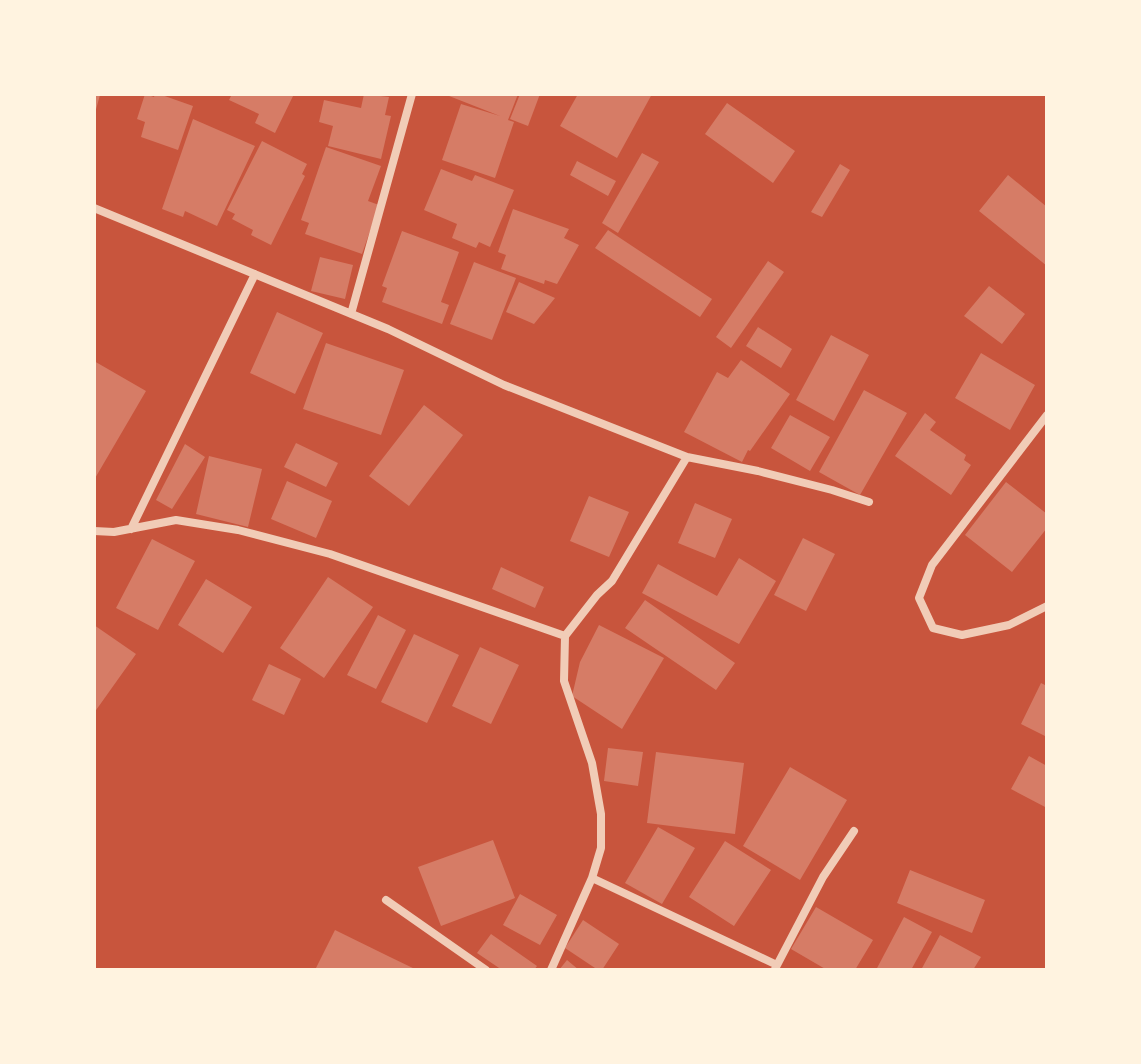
<svg xmlns="http://www.w3.org/2000/svg" width="1141" height="1064" font-family="Mulish,sans-serif">
  <style>
    .building { fill: #d67c66 }
    .lines { fill: none; stroke-linecap: round; stroke-linejoin: round }
    .minor { stroke: #f1ccb7; stroke-width: 8 }
  </style>
  <rect width="100%" height="100%" fill="#c8553d"/>
  <path class="building" d="M94,94L100,95L95,113H94Z
    M145,94L154,97L155,94H159L193,106L178,150L141,137L145,122L137,119Z
    M232,94H294L275,133L255,123L259,114L229,100Z
    M364,94L389,97L385,115L391,116L381,159L328,146L333,126L319,122L324,100L361,108Z
    M444,94H518L508,120L514,122L495,178L442,160L461,104L500,116Z
    M520,94H540L528,126L510,119Z
    M578,94H652L617,158L560,126Z
    M727,103L795,151L773,183L705,134Z
    M193,119L255,146L217,226L185,211L183,217L162,209Z
    M262,141L307,164L302,174L305,176L271,245L251,235L253,230L232,219L235,214L227,210Z
    M326,147L381,166L368,201L379,205L362,254L305,234L309,223L301,220Z
    M642,153L659,162L618,233L602,223Z
    M577,161L616,181L608,196L570,175Z
    M840,164L850,170L822,217L811,212Z
    M441,169L472,181L475,175L514,190L490,247L479,242L476,248L452,238L457,224L424,210Z
    M1008,175L1047,207V266L979,211Z
    M513,209L569,229L564,238L579,245L557,284L545,280L544,284L501,269L506,255L498,252Z
    M608,230L712,299L700,317L595,248Z
    M402,231L459,252L441,302L449,305L442,324L382,302L387,288L382,286Z
    M320,257L353,265L345,299L311,291Z
    M768,261L784,272L731,348L716,337Z
    M474,262L516,278L492,340L450,324Z
    M519,282L555,298L534,324L506,312Z
    M989,286L1025,314L1002,344L964,316Z
    M277,312L323,333L295,394L250,373Z
    M758,327L792,349L781,368L746,346Z
    M831,335L869,355L834,421L796,400Z
    M326,343L404,370L381,435L303,409Z
    M981,353L1035,385L1010,430L955,398Z
    M741,360L790,394L750,451L748,450L742,462L684,432L717,372L728,378Z
    M94,361L146,391L94,480Z
    M864,390L907,413L860,495L819,472Z
    M424,405L463,435L409,506L369,476Z
    M925,413L936,422L930,430L966,455L964,460L971,465L951,495L895,456Z
    M790,415L830,437L810,471L771,448Z
    M296,443L338,463L326,487L284,467Z
    M185,444L205,457L172,509L156,500Z
    M209,456L262,469L248,527L196,514Z
    M287,481L332,501L316,538L271,519Z
    M1006,482L1047,514V528L1012,572L965,535Z
    M589,496L629,512L609,557L570,541Z
    M695,503L732,519L715,558L678,543Z
    M803,538L835,554L806,611L774,595Z
    M152,539L195,561L158,630L116,608Z
    M739,558L776,581L739,644L642,593L658,564L717,596Z
    M501,567L544,587L535,608L492,589Z
    M328,577L373,607L324,678L280,648Z
    M206,579L252,607L223,653L178,625Z
    M645,600L735,663L716,690L625,628Z
    M378,615L406,630L376,689L347,675Z
    M94,625L136,654L94,713Z
    M599,625L664,658L622,729L572,696L580,662Z
    M414,634L459,655L427,723L381,702Z
    M480,647L519,665L491,724L452,706Z
    M269,664L301,679L284,715L252,700Z
    M1041,683L1047,686V737L1021,724Z
    M608,748L643,752L638,786L604,781Z
    M656,752L744,763L735,834L647,823Z
    M1029,756L1047,766V808L1011,789Z
    M790,767L847,800L800,880L743,846Z
    M658,827L695,848L662,904L625,883Z
    M493,840L515,898L441,926L418,867Z
    M725,841L771,870L734,926L689,897Z
    M910,870L985,900L972,933L897,903Z
    M520,894L557,915L540,945L503,925Z
    M816,907L873,940L855,970H827L791,949Z
    M904,917L932,932L911,970H876Z
    M583,920L619,944L602,970H598L565,948Z
    M335,930L390,957L417,970H315Z
    M491,934L537,966L534,970H502L477,953Z
    M940,935L981,957L973,970H921Z
    M567,960L579,970H559Z"/>
  <g class="lines">
    <path class="minor" d="M94,208L388,329L504,385L687,457L758,471L832,490L869,502
      M351,314L412,94
      M1047,415L932,565L919,598L933,628L962,635L1009,625L1047,606
      M131,529L255,274
      M94,531L114,532L176,520L238,530L330,554L565,636L597,595L612,581L687,457
      M592,878L777,965
      M386,900L486,970
      M775,969L823,877L854,831
      M551,970L592,878L601,848V814L592,763L564,681L565,636"/>
  </g>
  <rect width="1141" height="1064" fill="none" stroke="#fff3e0" stroke-width="192"/>
</svg>
